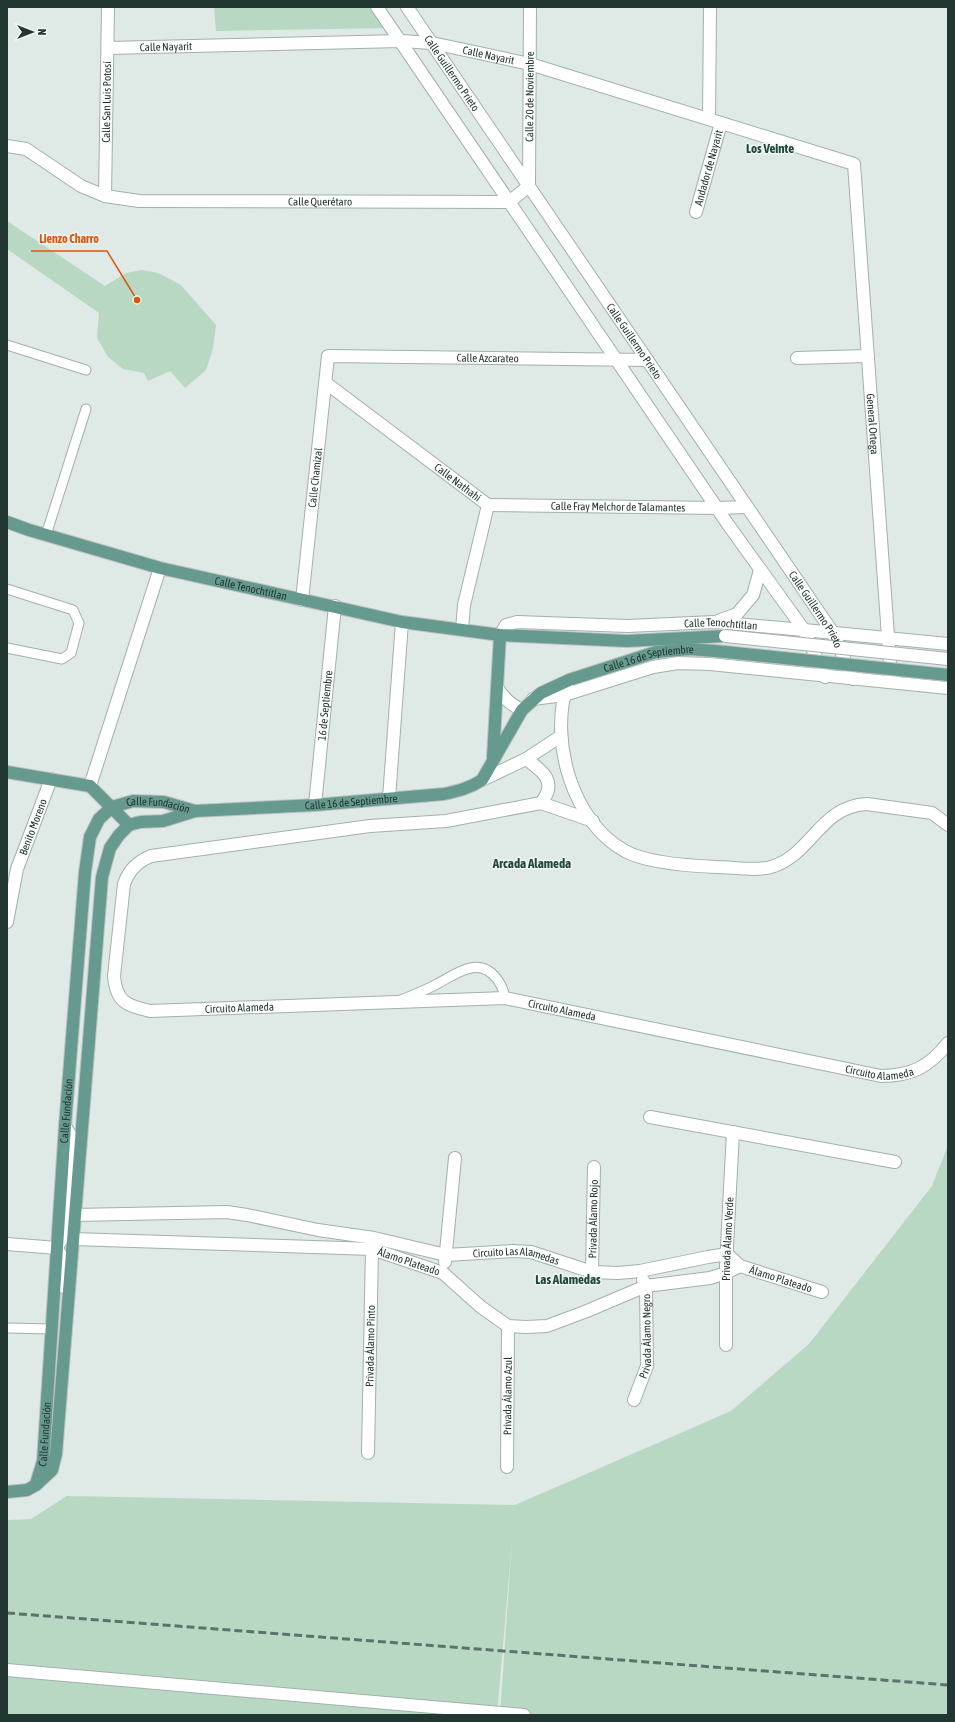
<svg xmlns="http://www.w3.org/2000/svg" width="955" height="1722" font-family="'Asap Condensed',sans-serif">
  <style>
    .green { fill: #b9d8c3 }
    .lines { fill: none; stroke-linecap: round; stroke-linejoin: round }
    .service-casing { stroke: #a3b0ac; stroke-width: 11 }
    .minor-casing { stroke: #a3b0ac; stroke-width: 14 }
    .tertiary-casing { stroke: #a3b0ac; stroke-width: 14 }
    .secondary-casing { stroke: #9fb3ad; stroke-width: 14 }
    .primary-casing { stroke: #bdc3c2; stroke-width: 14 }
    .service { stroke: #fff; stroke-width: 9 }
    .minor { stroke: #fff; stroke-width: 12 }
    .tertiary { stroke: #fff; stroke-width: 12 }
    .secondary { stroke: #fff; stroke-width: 12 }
    .primary { stroke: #679a8f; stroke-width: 12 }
    .rail { stroke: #5c736d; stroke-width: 3; stroke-dasharray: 8 4; stroke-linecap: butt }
    .tertiary-bridge-casing { stroke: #a3b0ac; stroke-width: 14; stroke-linecap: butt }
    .primary-bridge-casing { stroke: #bdc3c2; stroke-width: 14; stroke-linecap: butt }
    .tertiary-bridge { stroke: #fff; stroke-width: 12 }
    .primary-bridge { stroke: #679a8f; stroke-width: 12 }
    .labels { text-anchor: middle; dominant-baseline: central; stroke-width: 3; stroke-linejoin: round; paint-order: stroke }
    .street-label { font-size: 11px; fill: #223732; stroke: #eff6f2 }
    .quarter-label { font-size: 13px; font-weight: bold; fill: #20473e; stroke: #eff6f2 }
    .leader { fill: none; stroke: #de570e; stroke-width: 1.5 }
    .callout-dot { fill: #de570e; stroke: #eff6f2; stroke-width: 1.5 }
    .callout-label { font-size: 12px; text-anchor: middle; font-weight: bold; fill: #de570e; stroke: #eff6f2; stroke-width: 3; stroke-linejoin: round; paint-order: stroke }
  </style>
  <rect width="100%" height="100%" fill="#dfe9e5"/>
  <path class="green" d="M214,7H375L390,28L216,31Z
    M7,221L105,286L126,273L142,270L158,273L181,285L216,325L213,349L206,370L185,388L170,371L148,381L144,373L123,369L108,357L97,338L99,313L7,249Z
    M948,1145V1715H500L512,1542L497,1715H7V1520L31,1519L67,1496L515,1505L731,1411L809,1344L932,1186Z"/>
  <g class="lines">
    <defs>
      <path id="service" d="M7,345L86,370
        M46,535L86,409
        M7,589L73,610L79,623L71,653L62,659L7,648
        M401,1000C413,995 426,990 437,984C456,974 479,955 497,979C502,986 504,990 505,998
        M7,1328L52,1329"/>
      <g id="minor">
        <path id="s1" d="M108,48L401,41L432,43L530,64L854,164L891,678"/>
        <path d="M709,119L710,7"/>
        <path id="s2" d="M7,146L26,149L81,186L105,196L139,201L509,202"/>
        <path id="s3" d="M105,196L108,7"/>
        <path id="s4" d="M696,212L721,123"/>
        <path d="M797,358L868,356"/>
        <path id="s5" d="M326,383L488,505"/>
        <path id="s6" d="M488,505L718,508L747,507"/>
        <path id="s7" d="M302,600L328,356L647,360"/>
        <path d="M462,630L464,605L488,505"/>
        <path d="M567,686C549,741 573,823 625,851C646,863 693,866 717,867C733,867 759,872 774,866C812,853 821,806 867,804L932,813L948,825"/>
        <path d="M526,759L561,736"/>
        <path d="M482,780L526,759C543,771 558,782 541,803"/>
        <path d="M90,786L160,568"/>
        <path d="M389,798L402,622"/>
        <path id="s8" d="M315,805L335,606"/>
        <path id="s9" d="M593,821L541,803L446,821L370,826L151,856C137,862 129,870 124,884L114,976C116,1002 127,1006 150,1011L505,998L881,1076C911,1076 929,1067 948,1043"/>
        <path id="s10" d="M7,922L17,869L51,779"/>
        <path d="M650,1117L895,1162"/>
        <path id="s11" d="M74,1215L227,1212L247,1215L318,1230L374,1238L446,1255L513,1251L531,1252L592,1272L618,1273L640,1271L708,1257L727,1254L740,1266L822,1292"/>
        <path id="s12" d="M73,1239L372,1249L443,1273L481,1307L508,1326L526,1327L547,1326L587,1311L646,1286L710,1278L726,1273L740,1266"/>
        <path d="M445,1262L455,1158"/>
        <path id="s13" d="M592,1272L594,1167"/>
        <path id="s14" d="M726,1345V1265L733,1132"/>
        <path id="s15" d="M634,1400L647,1366L646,1286L643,1280"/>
        <path id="s16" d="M368,1453L372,1249L373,1241"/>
        <path id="s17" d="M507,1467L508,1326"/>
        <path d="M7,1670L524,1715"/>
      </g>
      <g id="tertiary">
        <path d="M377,7L727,523L804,630L825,677"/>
        <path id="s18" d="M407,7L833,633L853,679"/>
        <path id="s19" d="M509,202L529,186L530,7"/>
        <path d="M718,621L737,614L753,595L760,570"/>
        <path id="s20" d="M500,635L506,625L517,622L628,626L714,622L804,630L948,644"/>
        <path d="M497,687C503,698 511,705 522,710"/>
        <path d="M533,699L564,695L653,667L678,663L710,664L948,688"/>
        <path d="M65,1126L72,1138L67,1213L70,1227"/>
        <path d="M64,1287L65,1263L57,1248L74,1215"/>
      </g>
      <path id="secondary" d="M7,1244L57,1248"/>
      <g id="primary">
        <path id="s21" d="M7,522L29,530L160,568L402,622L500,635L627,641L725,636"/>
        <path d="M493,757L500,635"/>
        <path d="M7,772L90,786L129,825"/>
        <path id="s22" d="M36,1484L43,1461L65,1126L85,872L90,837L99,819L112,807L133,801L164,802L195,811"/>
        <path id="s23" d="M7,1492L27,1490L36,1485L52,1470L56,1454L102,877L110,848L119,835L129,825L140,822L163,821L195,811L315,805L444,794C458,791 470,788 482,780L522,710L541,693L569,680L656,652L690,649L726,652"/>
      </g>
    </defs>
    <use href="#service" class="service-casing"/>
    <use href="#minor" class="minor-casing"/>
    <use href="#tertiary" class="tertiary-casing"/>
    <use href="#secondary" class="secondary-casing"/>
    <use href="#primary" class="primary-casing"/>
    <use href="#service" class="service"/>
    <use href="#minor" class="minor"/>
    <use href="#tertiary" class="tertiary"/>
    <use href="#secondary" class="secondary"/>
    <use href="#primary" class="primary"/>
    <path class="rail" d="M7,1613L948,1685"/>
    <defs>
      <path id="tertiary-bridge" d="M725,636L948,659"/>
      <path id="primary-bridge" d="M726,652L948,675"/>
    </defs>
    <use href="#tertiary-bridge" class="tertiary-bridge-casing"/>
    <use href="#primary-bridge" class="primary-bridge-casing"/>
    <use href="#tertiary-bridge" class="tertiary-bridge"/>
    <use href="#primary-bridge" class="primary-bridge"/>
  </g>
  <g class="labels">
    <g class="street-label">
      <text stroke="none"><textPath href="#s1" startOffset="58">Calle Nayarit</textPath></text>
      <text stroke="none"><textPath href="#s1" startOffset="382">Calle Nayarit</textPath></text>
      <text stroke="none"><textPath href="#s18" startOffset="80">Calle Guillermo Prieto</textPath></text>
      <text stroke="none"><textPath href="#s19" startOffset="115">Calle 20 de Noviembre</textPath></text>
      <text stroke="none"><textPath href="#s3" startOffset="94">Calle San Luis Potosí</textPath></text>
      <text stroke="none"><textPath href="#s4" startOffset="46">Andador de Nayarit</textPath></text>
      <text stroke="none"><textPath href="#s2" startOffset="327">Calle Querétaro</textPath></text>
      <text stroke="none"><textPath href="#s18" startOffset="404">Calle Guillermo Prieto</textPath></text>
      <text stroke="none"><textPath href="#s7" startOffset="405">Calle Azcarateo</textPath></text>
      <text stroke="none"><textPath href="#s1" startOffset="1024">General Ortega</textPath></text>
      <text stroke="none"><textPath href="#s7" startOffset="123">Calle Chamizal</textPath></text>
      <text stroke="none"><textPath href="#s5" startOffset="165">Calle Nathahi</textPath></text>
      <text stroke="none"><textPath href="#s6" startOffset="130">Calle Fray Melchor de Talamantes</textPath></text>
      <text stroke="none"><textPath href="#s21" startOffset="253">Calle Tenochtitlan</textPath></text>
      <text stroke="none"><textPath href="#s18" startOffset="728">Calle Guillermo Prieto</textPath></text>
      <text stroke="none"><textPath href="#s20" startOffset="227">Calle Tenochtitlan</textPath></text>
      <text stroke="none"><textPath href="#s23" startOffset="1286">Calle 16 de Septiembre</textPath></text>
      <text stroke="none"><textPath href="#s8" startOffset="100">16 de Septiembre</textPath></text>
      <text stroke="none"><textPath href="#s23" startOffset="932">Calle 16 de Septiembre</textPath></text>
      <text stroke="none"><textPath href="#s22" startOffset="735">Calle Fundación</textPath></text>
      <text stroke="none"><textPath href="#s10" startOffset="99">Benito Moreno</textPath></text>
      <text stroke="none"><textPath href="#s9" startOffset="727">Circuito Alameda</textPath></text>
      <text stroke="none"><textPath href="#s9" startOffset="1051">Circuito Alameda</textPath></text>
      <text stroke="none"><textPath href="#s9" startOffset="1375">Circuito Alameda</textPath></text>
      <text stroke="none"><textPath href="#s22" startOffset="375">Calle Fundación</textPath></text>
      <text stroke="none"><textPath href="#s13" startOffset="53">Privada Álamo Rojo</textPath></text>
      <text stroke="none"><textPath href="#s14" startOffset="106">Privada Álamo Verde</textPath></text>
      <text stroke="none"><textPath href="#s11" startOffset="447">Circuito Las Alamedas</textPath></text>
      <text stroke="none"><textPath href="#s12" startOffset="338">Álamo Plateado</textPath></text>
      <text stroke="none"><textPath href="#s11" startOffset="723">Álamo Plateado</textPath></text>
      <text stroke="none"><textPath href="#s15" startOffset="66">Privada Álamo Negro</textPath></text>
      <text stroke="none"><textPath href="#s16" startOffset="107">Privada Álamo Pinto</textPath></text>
      <text stroke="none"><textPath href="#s17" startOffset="71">Privada Álamo Azul</textPath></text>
      <text stroke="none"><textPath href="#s22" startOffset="51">Calle Fundación</textPath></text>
    </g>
    <g class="quarter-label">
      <text x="770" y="148">Los Veinte</text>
      <text x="532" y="863">Arcada Alameda</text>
      <text x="568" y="1279">Las Alamedas</text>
    </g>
  </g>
  <path class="leader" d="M137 300L107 251H31"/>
  <circle class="callout-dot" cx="137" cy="300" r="4"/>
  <g class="callout-label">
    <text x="69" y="243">Lienzo Charro</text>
  </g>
  <rect width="955" height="1722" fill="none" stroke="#223732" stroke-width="16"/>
  <g transform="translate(32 32) rotate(90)" stroke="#eff6f2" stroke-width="3" paint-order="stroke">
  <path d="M0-3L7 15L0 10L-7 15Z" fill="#223732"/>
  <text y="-6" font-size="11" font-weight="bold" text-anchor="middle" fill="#223732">N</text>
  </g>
</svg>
